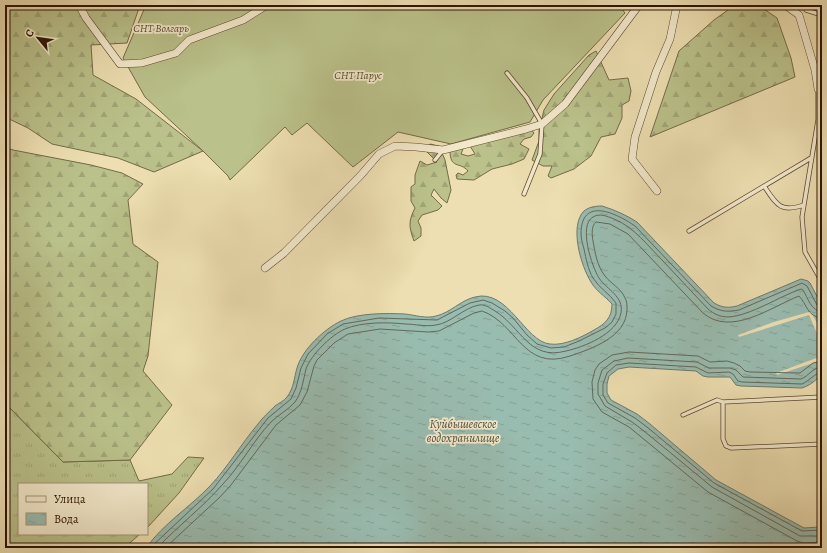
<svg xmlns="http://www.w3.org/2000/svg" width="827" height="553" font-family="Alegreya,serif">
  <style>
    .grass { fill: url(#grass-tufts); stroke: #746a48 }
    .forest { fill: url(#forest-firs); stroke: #746a48 }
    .garden { fill: #bac18a; stroke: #746a48 }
    .water { fill: url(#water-ripples); stroke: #6e796c }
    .pier { fill: #eddfb1 }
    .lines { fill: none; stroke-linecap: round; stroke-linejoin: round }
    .shore { stroke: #63685a; stroke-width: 1 }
    .service-casing { stroke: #5d4730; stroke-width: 5 }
    .minor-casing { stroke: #5d4730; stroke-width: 8 }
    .service { stroke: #f3eacc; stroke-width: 3.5 }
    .minor { stroke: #f3eacc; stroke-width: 7 }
    .labels { text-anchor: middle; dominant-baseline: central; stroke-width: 3.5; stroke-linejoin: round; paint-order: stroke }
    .park-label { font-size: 11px; font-style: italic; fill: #57482d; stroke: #f3eacc }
    .water-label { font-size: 12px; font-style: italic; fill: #534f41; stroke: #f3eacc }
  </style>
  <defs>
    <pattern id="grass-tufts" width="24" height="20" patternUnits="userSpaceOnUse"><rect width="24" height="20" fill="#bac18a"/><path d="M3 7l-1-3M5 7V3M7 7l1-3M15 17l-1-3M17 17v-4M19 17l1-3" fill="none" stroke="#a0a576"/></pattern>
    <pattern id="forest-firs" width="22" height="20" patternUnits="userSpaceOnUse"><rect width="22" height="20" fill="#bac18a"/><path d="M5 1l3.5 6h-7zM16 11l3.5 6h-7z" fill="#a0a576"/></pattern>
    <pattern id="water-ripples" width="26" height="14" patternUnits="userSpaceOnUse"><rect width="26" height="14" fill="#99bcb0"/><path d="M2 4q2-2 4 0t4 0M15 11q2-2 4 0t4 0" fill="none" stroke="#84a196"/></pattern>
  </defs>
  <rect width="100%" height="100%" fill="#eddfb1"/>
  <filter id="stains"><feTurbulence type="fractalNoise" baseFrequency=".005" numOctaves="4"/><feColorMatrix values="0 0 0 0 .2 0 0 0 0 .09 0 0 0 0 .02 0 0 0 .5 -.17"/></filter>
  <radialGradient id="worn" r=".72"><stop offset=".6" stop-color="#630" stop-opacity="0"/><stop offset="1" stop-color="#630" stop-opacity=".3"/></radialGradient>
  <path class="grass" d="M5,403L63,462L130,460L139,481L172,474L188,457L204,458L179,493L147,528V484H19V534H140L124,548H5Z"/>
  <path class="forest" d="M5,5H140L127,43L91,45L93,75L136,99L203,151L154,172L118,158L52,144L28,128L5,117Z
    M735,5H758L777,18L791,58L795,77L650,137L679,51L714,20Z
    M596,51L609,80L628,78L631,91L629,101L622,105V118L615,134L601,137L591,156L574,169L551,178L548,176L552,166H543L532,160L539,141V130L544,110L554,94L589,55Z
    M528,126L534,133L531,137L524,139L520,144L529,149L524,159L512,164L492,169L474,180L457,179L456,175L458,173L463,175L468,171C460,161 450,170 450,150L457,145L463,149L461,154L468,156L475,154L470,146Z
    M430,144L439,146L445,160L451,190L447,203L441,198L434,189L431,195L442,206L438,210L422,215L418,221L421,228V236L414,241C409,227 408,222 415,208L411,201V187L415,184V175L420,161L427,165L437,162L426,151Z
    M5,147L13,150L91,165L122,173L143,184L128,200L133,244L158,262L148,356L143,371L172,405L130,460L63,462L5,403Z"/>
  <path class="garden" d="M146,5H619L625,13L543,100L530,122L451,144L398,132L353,167L307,123L292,135L285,127L230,180L228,176L203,151L145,97L123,58Z"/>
  <path class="water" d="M602,206C615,210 626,215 637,222L714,303C723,308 728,308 737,306L801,279L808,281L810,283L822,306V374C816,380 811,385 802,388L741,386L736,385L730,377H708L703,376L696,371L629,367L618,369L609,376L607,384V393L611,400L637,414L650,424L716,480L804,528L820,527L822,524V548H146C163,524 190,507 210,486C228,467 241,444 258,424C263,417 269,412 275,406C279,403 284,401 287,397C294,388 294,378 297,368C302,350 324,329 341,321C357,313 387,313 405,314C415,315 426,319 436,316C450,313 461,300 475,297C508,288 525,342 550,344C564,346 582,337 594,330C605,324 612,318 612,304C605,296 596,291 591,282C581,266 569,226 584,211C589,207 595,206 602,206Z"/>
  <path class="pier" d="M809,312H811L818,325L822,323V326L820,327L822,333V345L809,315L739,337L738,335L774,322Z
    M822,356V360L777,375L776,373Z"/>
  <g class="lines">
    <path class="shore" d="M822,361L813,363L800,373L750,372L745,371L740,366L734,363L727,361L710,362L698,356L629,352L612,355L599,364L595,370L592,382L593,399L602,412L629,427L640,436L708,492L797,541L804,543L822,542
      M822,367C813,367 809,376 801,379L743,377L736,370L730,368H709L697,362L628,358L614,361L602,370L598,383V394L605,406L632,422L644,431L712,487L800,536H822
      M822,372C815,373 809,381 802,384L742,382L738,381L733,374L729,372L708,373L696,367L629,363L616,365L607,373L603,384V395L608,403L635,418L647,427L714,483L802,531L822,530
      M150,548L213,489L268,418L291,399L296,388L301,368L308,354L327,334L343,324L379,318L437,320L470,303L483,300L492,303L505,311L513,318L527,335L537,344L551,348L564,347L579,341L605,328L612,322L616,314V303C610,294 599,288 593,278C588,269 586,259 584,249C583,245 581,239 581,234C581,196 616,213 635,226L711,306C721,312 728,312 739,310L802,283L807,286L817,305L822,307
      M157,548C178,526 203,507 223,484C241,465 253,441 271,422C278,415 288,410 295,402C302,392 303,381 306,369C311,355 331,335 345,329C361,322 387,322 405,324C415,324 425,327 436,325C451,323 463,308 479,305C485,304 490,308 495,311C521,327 529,361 566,351C584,347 617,334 621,313C624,296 607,290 599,278C592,267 578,225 593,217C599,213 607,216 614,219C634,227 648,246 663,261C678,277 693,293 708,309C714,314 720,317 728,317C750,316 780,296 801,289L803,290C808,298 811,311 822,312
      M165,548L220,497L231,485L276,425L300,405L307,392L314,366L317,360L334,343L348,334L380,329L428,332L439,331L474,313L482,311C517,323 523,372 570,356C591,349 627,337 627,309C627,305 627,301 625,298C621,288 611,284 605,276C597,266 595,252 593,241C592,235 591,226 596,222L610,224L628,234L703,313C731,337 771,307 799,296C807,304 807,317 822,318"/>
    <defs>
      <path id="service" d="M806,10L822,15
        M507,73L527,98L542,124L540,154L524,194
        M818,89V120L802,217L805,252L822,282
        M435,160L443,150
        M764,186C777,205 780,213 804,205
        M689,231L811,158
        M723,402V439L726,446L731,448L822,444
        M683,415L717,400L723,402L822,397"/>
      <path id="minor" d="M79,5L86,18L120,64L142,63L176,53L189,40L243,20L267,5
        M785,5L799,15L815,70L818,89
        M657,191L632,159L635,137L656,72L670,39L677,5
        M265,268L284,253L361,175L379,154L395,146L416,147L443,150L526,129L542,124L565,104L639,5"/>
    </defs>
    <use href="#service" class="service-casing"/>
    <use href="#minor" class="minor-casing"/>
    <use href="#service" class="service"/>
    <use href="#minor" class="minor"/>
  </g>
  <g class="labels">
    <g class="park-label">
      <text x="161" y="28">СНТ Волгарь</text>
      <text x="358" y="75">СНТ Парус</text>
    </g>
    <g class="water-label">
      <text x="463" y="424">Куйбышевское<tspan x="463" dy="14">водохранилище</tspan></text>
    </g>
  </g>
  <rect width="827" height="553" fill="none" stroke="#eddfb1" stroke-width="20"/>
  <rect x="6" y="6" width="815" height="541" fill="none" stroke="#2d1405" stroke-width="2"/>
  <rect x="10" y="10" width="807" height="533" fill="none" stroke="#2d1405"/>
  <rect x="18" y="483" width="130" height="52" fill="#f3eacc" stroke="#a4947c"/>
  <rect x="26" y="496" width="20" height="6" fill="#f3eacc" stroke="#a4947c"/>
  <text x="54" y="503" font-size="12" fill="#2d1405">Улица</text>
  <rect x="26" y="513" width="20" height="12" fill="url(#water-ripples)" stroke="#a4947c"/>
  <text x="54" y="523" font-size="12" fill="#2d1405">Вода</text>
  <g transform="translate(38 38) rotate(299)" stroke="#f3eacc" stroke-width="3" paint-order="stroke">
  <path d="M0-3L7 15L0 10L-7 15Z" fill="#2d1405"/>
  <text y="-6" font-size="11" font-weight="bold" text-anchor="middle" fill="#2d1405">С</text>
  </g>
  <rect width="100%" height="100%" filter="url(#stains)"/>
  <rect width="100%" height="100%" fill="url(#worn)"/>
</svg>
